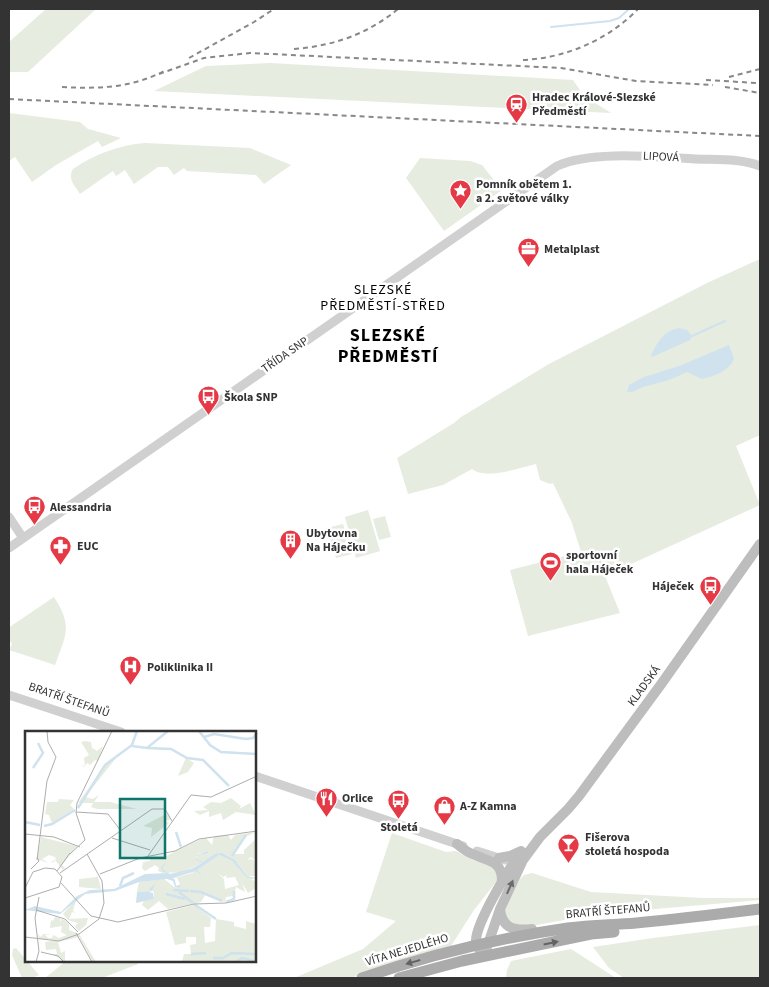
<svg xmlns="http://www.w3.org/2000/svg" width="769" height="987" font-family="'Source Sans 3',sans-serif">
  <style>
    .green { fill: #e6ecdf }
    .water { fill: #cfe2ee }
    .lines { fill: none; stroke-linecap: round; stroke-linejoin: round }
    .stream { stroke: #cfe2ee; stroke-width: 2 }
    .tertiary { stroke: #d0d0d0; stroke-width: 9 }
    .secondary { stroke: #bdbdbd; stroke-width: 10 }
    .primary { stroke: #ababab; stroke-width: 11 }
    .rail { stroke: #888; stroke-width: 2; stroke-dasharray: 5 4; stroke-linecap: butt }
    .oneway { fill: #6a6a6a }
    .oneway2 { fill: #636363 }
    .labels { text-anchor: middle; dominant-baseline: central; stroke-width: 5; stroke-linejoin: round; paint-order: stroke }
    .poi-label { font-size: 12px; font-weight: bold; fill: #333; stroke: #fff; text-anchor: start }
    .street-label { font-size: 12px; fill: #333; stroke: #fff }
    .neighbourhood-label { font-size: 14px; letter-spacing: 1px; fill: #000; stroke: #fff }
    .district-label { font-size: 18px; font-weight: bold; letter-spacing: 1px; fill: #000; stroke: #fff }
    .inset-river { fill: none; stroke: #cfe2ee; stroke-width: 2.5 }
    .inset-road { fill: none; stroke: #adadad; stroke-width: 1 }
    .view { fill: #0f766e; fill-opacity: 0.15; stroke: #0f766e; stroke-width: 2.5 }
    .inset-edge { fill: none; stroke: #333; stroke-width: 2.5 }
  </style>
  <rect width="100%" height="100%" fill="#fff"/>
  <path class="green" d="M46,9H96L28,72H9V42Z
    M270,63L573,80L584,96L611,113L154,91L206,66Z
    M9,113L80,122L88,129L121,138L102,147L98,141L56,165L32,182L15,157L9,161Z
    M145,143L250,148L291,165L264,184L256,175L187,171L184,168L174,175L168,167H158L134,184L125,170L116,176L113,171L80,194C75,186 67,179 73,169C94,154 120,145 145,143Z
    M420,158L470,161L482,165L502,190L444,231L406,178Z
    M760,259V435L736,446L760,505L605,576L620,613L528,636L510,570L581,552L572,523L553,483L550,484L540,480L536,464C519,468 485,480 472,469L443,485L408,494L397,458L454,423L461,417L549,364L709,282Z
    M368,510L380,551L356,558L345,517Z
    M385,516L391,537L379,540L373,519Z
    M343,524L352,554L336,558L327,528Z
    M54,597C73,627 66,634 55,665L9,650L12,644C8,639 7,631 11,626Z
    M392,833L446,852L456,851L475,861L495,866L500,877L474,910L451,946L379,967L351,978H294L363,949L396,921L366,912Z
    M532,873L591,892L703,898H760V900L597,914L531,926H517L505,918L504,906L520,879L524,875Z
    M760,925V978H624L609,968L593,947L653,938Z
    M16,948L39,975L32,978H22L12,955L13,949Z
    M571,949L616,978H506L507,970L511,961Z
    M66,961H137L138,964L102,978H45Z"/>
  <path class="water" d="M679,328L687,330L692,336L690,340L652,357L651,355C658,342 663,331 679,328Z
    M729,345L734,359C729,371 715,376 702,379L687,372L669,380L643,387L632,392H627L629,385L644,377L679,366Z"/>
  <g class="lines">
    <path class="stream" d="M551,27L610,21L619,18L629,9
      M692,336L725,321"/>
    <path class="tertiary" d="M9,517L23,538
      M9,548L557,166C591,150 657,157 695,159C716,160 740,158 760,166
      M9,695L121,732
      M255,776L463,846
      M477,851L505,860"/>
    <path class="secondary" d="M457,844C463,849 468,853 475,855C490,862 502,861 502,881
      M499,858L510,856L521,851
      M500,909C502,929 515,931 532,929
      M487,947L500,909L523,860L540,837L568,809L579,796L662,683L760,544
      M480,951C478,947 476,944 476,940C477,921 509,869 521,852"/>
    <path class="primary" d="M362,978C429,955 498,938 568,928C591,925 613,925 636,923C677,919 719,914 760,909
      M399,978L462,961L591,934L614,932"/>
    <path class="rail" d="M294,49C333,46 368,34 398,9
      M189,58L254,22L274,9
      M523,60C566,58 608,40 638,9
      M159,74L204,58L250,53L561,68L636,81L713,85
      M729,77L760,69
      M706,80L757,83
      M62,87C97,89 132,88 164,71
      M725,87L760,93
      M9,99L760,136"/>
  </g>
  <defs><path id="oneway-solid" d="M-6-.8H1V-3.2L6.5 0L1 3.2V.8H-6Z" transform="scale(1.25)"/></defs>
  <use class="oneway" href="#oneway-solid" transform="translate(510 887) rotate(-66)"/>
  <g class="oneway2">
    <use href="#oneway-solid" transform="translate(551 943) rotate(-12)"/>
    <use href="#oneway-solid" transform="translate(413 962) rotate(164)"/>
  </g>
  <defs>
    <symbol id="station-pin" viewBox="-11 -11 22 30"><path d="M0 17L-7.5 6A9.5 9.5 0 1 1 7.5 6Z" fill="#e63946" stroke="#fff"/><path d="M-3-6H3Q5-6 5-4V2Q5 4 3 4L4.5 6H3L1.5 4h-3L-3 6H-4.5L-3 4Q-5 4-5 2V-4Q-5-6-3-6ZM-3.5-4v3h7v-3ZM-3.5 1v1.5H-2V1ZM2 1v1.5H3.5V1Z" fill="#fff"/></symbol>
    <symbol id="sight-pin" viewBox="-11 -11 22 30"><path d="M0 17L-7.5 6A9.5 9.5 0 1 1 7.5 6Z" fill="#e63946" stroke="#fff"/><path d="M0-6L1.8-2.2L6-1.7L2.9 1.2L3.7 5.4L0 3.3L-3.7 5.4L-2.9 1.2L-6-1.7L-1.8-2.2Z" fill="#fff"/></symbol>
    <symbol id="office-pin" viewBox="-11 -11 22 30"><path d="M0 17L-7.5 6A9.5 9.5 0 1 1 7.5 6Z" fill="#e63946" stroke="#fff"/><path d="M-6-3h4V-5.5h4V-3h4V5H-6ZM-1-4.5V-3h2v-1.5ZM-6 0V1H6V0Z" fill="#fff"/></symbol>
    <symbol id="bus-pin" viewBox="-11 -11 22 30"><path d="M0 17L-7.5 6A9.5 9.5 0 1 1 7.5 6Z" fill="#e63946" stroke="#fff"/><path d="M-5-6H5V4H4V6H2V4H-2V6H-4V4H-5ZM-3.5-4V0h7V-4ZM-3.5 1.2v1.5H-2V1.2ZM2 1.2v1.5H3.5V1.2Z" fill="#fff"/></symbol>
    <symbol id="building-pin" viewBox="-11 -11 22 30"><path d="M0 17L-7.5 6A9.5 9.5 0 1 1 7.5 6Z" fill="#e63946" stroke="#fff"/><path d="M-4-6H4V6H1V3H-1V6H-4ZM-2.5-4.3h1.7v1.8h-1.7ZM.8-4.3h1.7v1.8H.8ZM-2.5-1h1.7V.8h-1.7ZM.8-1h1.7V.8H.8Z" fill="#fff"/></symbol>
    <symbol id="pharmacy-pin" viewBox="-11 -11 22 30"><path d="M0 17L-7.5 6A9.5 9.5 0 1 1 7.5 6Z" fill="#e63946" stroke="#fff"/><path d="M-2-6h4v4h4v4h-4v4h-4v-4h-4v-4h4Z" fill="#fff"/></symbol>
    <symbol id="stadium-pin" viewBox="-11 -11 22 30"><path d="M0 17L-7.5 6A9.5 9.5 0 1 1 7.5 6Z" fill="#e63946" stroke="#fff"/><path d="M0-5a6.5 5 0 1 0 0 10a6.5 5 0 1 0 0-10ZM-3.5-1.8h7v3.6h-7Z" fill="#fff"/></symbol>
    <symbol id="hospital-pin" viewBox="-11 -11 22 30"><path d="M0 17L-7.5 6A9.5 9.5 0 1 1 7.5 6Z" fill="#e63946" stroke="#fff"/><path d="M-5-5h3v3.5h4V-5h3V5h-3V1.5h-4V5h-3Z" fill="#fff"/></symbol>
    <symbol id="restaurant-pin" viewBox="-11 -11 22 30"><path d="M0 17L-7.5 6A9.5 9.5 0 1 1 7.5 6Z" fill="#e63946" stroke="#fff"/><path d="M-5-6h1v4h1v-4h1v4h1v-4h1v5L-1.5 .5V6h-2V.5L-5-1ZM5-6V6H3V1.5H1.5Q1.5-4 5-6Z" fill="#fff"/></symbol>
    <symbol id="shop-pin" viewBox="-11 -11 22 30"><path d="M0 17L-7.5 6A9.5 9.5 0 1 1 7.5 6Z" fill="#e63946" stroke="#fff"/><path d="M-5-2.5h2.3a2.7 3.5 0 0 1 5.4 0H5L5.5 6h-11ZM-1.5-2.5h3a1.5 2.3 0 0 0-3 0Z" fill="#fff"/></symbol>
    <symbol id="bar-pin" viewBox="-11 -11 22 30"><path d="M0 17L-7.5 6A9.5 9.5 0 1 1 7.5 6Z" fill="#e63946" stroke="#fff"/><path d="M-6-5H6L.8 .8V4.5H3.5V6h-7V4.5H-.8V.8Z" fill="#fff"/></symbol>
  </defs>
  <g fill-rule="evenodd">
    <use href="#station-pin" x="504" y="92" width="25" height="34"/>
    <use href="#sight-pin" x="448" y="178" width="25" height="34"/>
    <use href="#office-pin" x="516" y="236" width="25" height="34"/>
    <use href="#bus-pin" x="196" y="384" width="25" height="34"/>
    <use href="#bus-pin" x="22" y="494" width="25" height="34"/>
    <use href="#building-pin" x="278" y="528" width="25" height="34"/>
    <use href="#pharmacy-pin" x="48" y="534" width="25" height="34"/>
    <use href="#stadium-pin" x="538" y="550" width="25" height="34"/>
    <use href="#bus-pin" x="698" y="574" width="25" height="34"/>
    <use href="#hospital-pin" x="118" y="654" width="25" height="34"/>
    <use href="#restaurant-pin" x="314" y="786" width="25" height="34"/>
    <use href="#bus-pin" x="386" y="788" width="25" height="34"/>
    <use href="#shop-pin" x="432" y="794" width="25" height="34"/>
    <use href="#bar-pin" x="556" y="832" width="25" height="34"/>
  </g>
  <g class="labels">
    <g class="poi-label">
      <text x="532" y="97">Hradec Králové-Slezské<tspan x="532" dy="14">Předměstí</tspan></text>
      <text x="476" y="184">Pomník obětem 1.<tspan x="476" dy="14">a 2. světové války</tspan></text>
      <text x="544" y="249">Metalplast</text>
      <text x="224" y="397">Škola SNP</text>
      <text x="50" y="507">Alessandria</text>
      <text x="306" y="533">Ubytovna<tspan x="306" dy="14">Na Háječku</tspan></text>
      <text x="77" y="546">EUC</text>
      <text x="566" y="555">sportovní<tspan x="566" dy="14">hala Háječek</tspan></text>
      <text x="694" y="586" text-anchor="end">Háječek</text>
      <text x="147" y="667">Poliklinika II</text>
      <text x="342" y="798">Orlice</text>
      <text x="460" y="806">A-Z Kamna</text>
      <text x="399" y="827" text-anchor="middle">Stoletá</text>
      <text x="585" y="837">Fišerova<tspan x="585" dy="14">stoletá hospoda</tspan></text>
    </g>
    <g class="street-label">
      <text transform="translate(661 157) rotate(3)">LIPOVÁ</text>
      <text transform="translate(285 355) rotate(-35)">TŘÍDA SNP</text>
      <text transform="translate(644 686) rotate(-54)">KLADSKÁ</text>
      <text transform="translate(69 700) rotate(19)">BRATŘÍ ŠTEFANŮ</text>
      <text transform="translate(608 911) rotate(-5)">BRATŘÍ ŠTEFANŮ</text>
      <text transform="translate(407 950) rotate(-17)">VÍTA NEJEDLÉHO</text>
    </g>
    <g class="neighbourhood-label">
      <text x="383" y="290">SLEZSKÉ<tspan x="383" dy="16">PŘEDMĚSTÍ-STŘED</tspan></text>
    </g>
    <g class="district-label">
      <text x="388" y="335">SLEZSKÉ<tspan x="388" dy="21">PŘEDMĚSTÍ</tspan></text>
    </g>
  </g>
  <g transform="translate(25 731)">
    <rect width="231" height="231" fill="#fff"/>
    <path d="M60,10L66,11L67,17L72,20L78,15L73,30L70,29L65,34L62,32L59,36L56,34L60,35L59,27L64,24L56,11ZM91,27L60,66L68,68L74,64L69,71H85L112,78H72L66,76L68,72H53L81,34ZM161,27L169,32L163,41L153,45ZM206,67L216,75L214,78L225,72L231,84L211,81L198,89L196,82L184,86V80L175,84L169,80L183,79L178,76L186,71L196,72ZM34,68L49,69L45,74L49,78L27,92L24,84L20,83L22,71H33ZM143,82L146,88L141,90L144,92L126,106L127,97L118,95ZM231,101L218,107L208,123H219V119L231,108V130L226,126L222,129L227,128L231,131V145H222L210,129L197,122L178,131L172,128L173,124L184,122L182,120L173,123L171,126V129L177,132L159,141L138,142L133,140L134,137L130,134L120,140L117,137L118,131L125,130V125H141L174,109L181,107L187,114L189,105L203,104L206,109L210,104ZM16,106L52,115L37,134L40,137L38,139L30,129L29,131L25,132L31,128L30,126L24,124L17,128L23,132L12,128ZM194,124L207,130L222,147H231L226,149L231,150V157L223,162L217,152L220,161L211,156L209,165L201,166L200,171L180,164L176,171L143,178L134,170L123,179L117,174L119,170L129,168V162L126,157L125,160L112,161L114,151L139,148L149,156L154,157L155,153L153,156L151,155L155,153L152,147H149L167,142ZM191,141L198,146L202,144L201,147L210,146L214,154L200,158L199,148ZM73,146L76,158L54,156V148ZM51,169L48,180L51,182L47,181L44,188L63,187L61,194L54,200L50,196L53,192L43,189L38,183ZM169,174L186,187L185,196H179L180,212L190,210L191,188L209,191V195L221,198V190L231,193V231H157L159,223H166L165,214L171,213V206H161V212L150,214L141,181ZM30,186L35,187L36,193V188L40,189L44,193V199L54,203L71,231H68L54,206L33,211L36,222L40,220V231L28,223H32L31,218L21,219L20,211L34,209L14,208L13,203L16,206L18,203L27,204H20L23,207H27L28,204L34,207L42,204L36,201L37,195L25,197L26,189L28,190Z" fill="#e6ecdf" fill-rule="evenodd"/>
    <path d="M182,120L184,122L173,124L172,128L178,131L190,123L197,122L210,129L222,145L231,147H222L207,130L194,124L172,139L177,145L171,140L148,147L150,149L151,155L156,154L154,157L150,156L148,150L142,148L114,151L90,160L60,163L35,183L0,179L10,175L36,181L52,165L65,159L89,158L120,143L143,142L137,140L136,137L142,129L137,138L145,143L166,138L177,132L171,129L172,124ZM130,153L127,160L124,161L128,162L129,168L111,172L112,161L126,160L124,158Z" fill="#cfe2ee"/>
    <path class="inset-river" d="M174,0L185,14L196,21L232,23M179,6L189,3L221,8L228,7L232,2M107,15L122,17L143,0M122,17L146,18L162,27L178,29L204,55M8,37L18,22L13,12M53,77L80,34L107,14L112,0M0,91L15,94M19,95L27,93L50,79M151,101L156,116M207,125L221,104M95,155L98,147L109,142M148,159L164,160M165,160L176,161L197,170M154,161L168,172M141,163L160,168M201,171L209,168V160M169,173L191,188M166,223L181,222M188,227H198L207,222L232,223M211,231L217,227L229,230"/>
    <path class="inset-road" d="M51,81L83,83L96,100M0,103L29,106L55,116M87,107L125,119M45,123L60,109L51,82L52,72L87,0M123,125L166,64L186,66L232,45M12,129L22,50L31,26L23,11L22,0M6,138L14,130L12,126M32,140L45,122M35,142L127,78H140L147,90M75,143L115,127L150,120L174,108L232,100M36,152L66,185L93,191L169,173L201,172L232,165M0,157L8,141L20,137L30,138L37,146L34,156L0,167M11,179L40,188L53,201M51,202L67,231M0,206L34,210L54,203L74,188L79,172L77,150L62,123M16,221L33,225L39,231M11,231L14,220L10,187L14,166"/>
    <path class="view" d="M95,68H140V127H95Z"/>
    <rect width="231" height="231" class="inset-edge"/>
  </g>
  <rect width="769" height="987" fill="none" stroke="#333333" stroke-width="20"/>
</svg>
